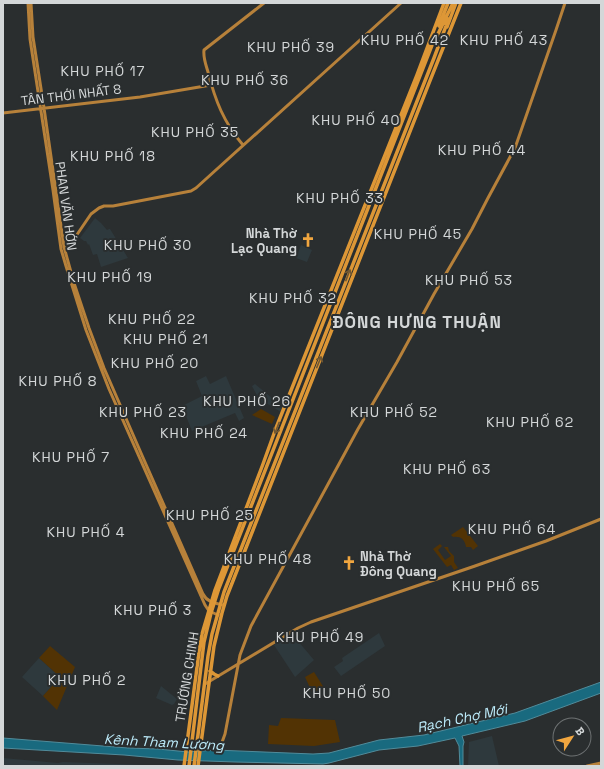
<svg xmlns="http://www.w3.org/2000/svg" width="604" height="769" font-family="'Space Grotesk',sans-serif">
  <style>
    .built { fill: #2e393d }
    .green { fill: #523304 }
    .water { fill: #196a7f; stroke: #518b9a }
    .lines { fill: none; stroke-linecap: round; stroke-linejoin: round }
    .secondary { stroke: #b7813a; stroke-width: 3 }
    .primary { stroke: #dd9736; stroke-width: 3.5 }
    .oneway { stroke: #725832 }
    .labels { text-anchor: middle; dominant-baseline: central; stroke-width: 4; stroke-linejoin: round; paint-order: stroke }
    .street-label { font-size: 13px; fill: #d4d7d8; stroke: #2a2e2f }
    .poi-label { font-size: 13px; font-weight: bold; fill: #d4d7d8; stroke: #2a2e2f; text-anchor: end }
    .neighbourhood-label { font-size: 14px; letter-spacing: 1px; fill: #d4d7d8; stroke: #2a2e2f }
    .water-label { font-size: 14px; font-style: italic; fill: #bdecfb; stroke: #2a2e2f }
    .district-label { font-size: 17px; font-weight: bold; letter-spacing: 1px; fill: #d4d7d8; stroke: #2a2e2f }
  </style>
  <rect width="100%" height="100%" fill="#2a2e2f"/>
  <path class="built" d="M95,218L101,223L107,230L109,229H110L128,258L101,267L97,254L93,255L89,244L88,245L86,241H84L80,238Z
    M301,245L312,250L307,262L296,258Z
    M206,376L210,384L226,376L244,418L239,421L235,413L192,431L182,406L202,396L196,381Z
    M255,384L283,407L281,412L266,403L263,407L252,386Z
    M379,633L385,646L341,676L334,667L343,661L342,658Z
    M292,634L314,660L295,677L274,645Z
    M39,658L60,677L43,696L22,677Z
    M161,686L177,699L174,704L172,705L156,698Z
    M492,736L499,766H468L469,742Z
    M3,758L58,763L63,762L171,766H3Z"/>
  <path class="green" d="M261,409L275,417L272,424L252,415Z
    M463,527L478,546L473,550L471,547H466C465,539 460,536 453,537L451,535Z
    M440,544L442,546L438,550L445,560L451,556L444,547H448L449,551L454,556V562L458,568L454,570L451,565L447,567L433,549Z
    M50,646L75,667L57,710L43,696L60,677L39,658Z
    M314,672L326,691L312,692L305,677Z
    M281,718L335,720L340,742L314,746L268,744L269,725L278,726Z"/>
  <path class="water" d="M601,682V693L525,721L462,736L464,742L463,746V766H460L459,746L455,738L418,746L379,750L329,763L323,764L235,762L178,760L124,755L3,748V738L128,748L158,749L188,752L215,750L313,754L329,753L379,740L424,735L515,713Z"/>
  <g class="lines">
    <path class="secondary" d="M28,3L30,39L53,190L61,249L66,266L86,330L109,389L205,605L209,611L218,615
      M31,3L33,37L44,108L64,247L74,283L89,328L104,368L141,453L203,594C207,602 214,603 223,605
      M3,113L140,97L211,85
      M243,145C224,123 215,100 208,72C206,65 203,58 204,50L264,3
      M64,247L74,239L91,214L99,208L104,206H113L191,191L196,188L401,3
      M205,684L298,628L311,622L475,566L546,541L601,519
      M218,746L221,745L225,734L240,655L251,626L358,429L397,362L434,294L472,229L488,198L515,148L556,30L565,3
      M587,766L601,763"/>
    <path class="primary" d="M439,26L448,3
      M447,27L456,3
      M210,671L214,674L218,676
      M184,766L199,652L202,634L215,590L263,464L276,428L417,75L444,3
      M189,766L204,642L211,613L219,588L434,40L437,36L453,3
      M194,766L208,656L212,634L224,592L434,58L446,26L447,18
      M198,766L214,646L222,613L227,596C306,398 382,200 461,3"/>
  </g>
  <defs><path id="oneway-shaft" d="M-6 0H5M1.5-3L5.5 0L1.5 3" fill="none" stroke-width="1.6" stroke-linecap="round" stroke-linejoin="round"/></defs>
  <g class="oneway">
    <use href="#oneway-shaft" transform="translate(348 275) rotate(-69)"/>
    <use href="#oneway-shaft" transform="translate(319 362) rotate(-68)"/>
    <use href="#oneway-shaft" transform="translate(277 428) rotate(111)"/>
  </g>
  <defs>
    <symbol id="church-bare" viewBox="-9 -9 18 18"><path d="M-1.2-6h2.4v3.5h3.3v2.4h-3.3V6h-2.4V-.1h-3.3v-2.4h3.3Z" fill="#f1a63f" stroke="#2a2e2f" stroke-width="2.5" paint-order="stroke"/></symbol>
  </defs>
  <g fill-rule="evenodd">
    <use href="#church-bare" x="298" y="230" width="20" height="20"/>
    <use href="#church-bare" x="339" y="553" width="20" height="20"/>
  </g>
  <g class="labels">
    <g class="street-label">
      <text transform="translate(71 95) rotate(-7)">TÂN THỚI NHẤT 8</text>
      <text transform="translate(66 206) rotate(82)">PHAN VĂN HỚN</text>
      <text transform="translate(187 677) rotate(-81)">TRƯỜNG CHINH</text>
    </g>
    <g class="poi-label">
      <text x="297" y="233">Nhà Thờ<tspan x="297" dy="15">Lạc Quang</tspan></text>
      <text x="360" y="556" text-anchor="start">Nhà Thờ<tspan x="360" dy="15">Đông Quang</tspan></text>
    </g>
    <g class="neighbourhood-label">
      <text x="405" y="40">KHU PHỐ 42</text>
      <text x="504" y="40">KHU PHỐ 43</text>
      <text x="291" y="47">KHU PHỐ 39</text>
      <text x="103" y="71">KHU PHỐ 17</text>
      <text x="245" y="80">KHU PHỐ 36</text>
      <text x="356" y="120">KHU PHỐ 40</text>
      <text x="195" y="132">KHU PHỐ 35</text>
      <text x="482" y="150">KHU PHỐ 44</text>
      <text x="113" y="156">KHU PHỐ 18</text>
      <text x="340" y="198">KHU PHỐ 33</text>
      <text x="418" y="234">KHU PHỐ 45</text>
      <text x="148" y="245">KHU PHỐ 30</text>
      <text x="110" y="277">KHU PHỐ 19</text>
      <text x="469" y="280">KHU PHỐ 53</text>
      <text x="293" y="298">KHU PHỐ 32</text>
      <text x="152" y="319">KHU PHỐ 22</text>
      <text x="166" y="339">KHU PHỐ 21</text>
      <text x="155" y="363">KHU PHỐ 20</text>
      <text x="58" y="381">KHU PHỐ 8</text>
      <text x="247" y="401">KHU PHỐ 26</text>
      <text x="143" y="412">KHU PHỐ 23</text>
      <text x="394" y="412">KHU PHỐ 52</text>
      <text x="530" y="422">KHU PHỐ 62</text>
      <text x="204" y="433">KHU PHỐ 24</text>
      <text x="71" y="457">KHU PHỐ 7</text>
      <text x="447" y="469">KHU PHỐ 63</text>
      <text x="210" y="515">KHU PHỐ 25</text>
      <text x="512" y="529">KHU PHỐ 64</text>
      <text x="86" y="532">KHU PHỐ 4</text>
      <text x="268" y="559">KHU PHỐ 48</text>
      <text x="496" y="586">KHU PHỐ 65</text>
      <text x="153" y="610">KHU PHỐ 3</text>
      <text x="320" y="637">KHU PHỐ 49</text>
      <text x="87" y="680">KHU PHỐ 2</text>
      <text x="347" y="693">KHU PHỐ 50</text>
    </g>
    <g class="water-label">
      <text transform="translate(462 718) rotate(-12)">Rạch Chợ Mới</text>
      <text transform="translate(164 742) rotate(3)">Kênh Tham Lương</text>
    </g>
    <g class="district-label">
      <text x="417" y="322">ĐÔNG HƯNG THUẬN</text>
    </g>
  </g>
  <rect width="604" height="769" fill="none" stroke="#d4d7d8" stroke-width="8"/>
  <g transform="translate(572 737) rotate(54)"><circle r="19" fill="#2a2e2f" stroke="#6e7273"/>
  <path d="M0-3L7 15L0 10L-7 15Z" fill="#f1a63f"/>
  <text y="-6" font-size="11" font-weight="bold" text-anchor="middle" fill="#d4d7d8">B</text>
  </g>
</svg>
